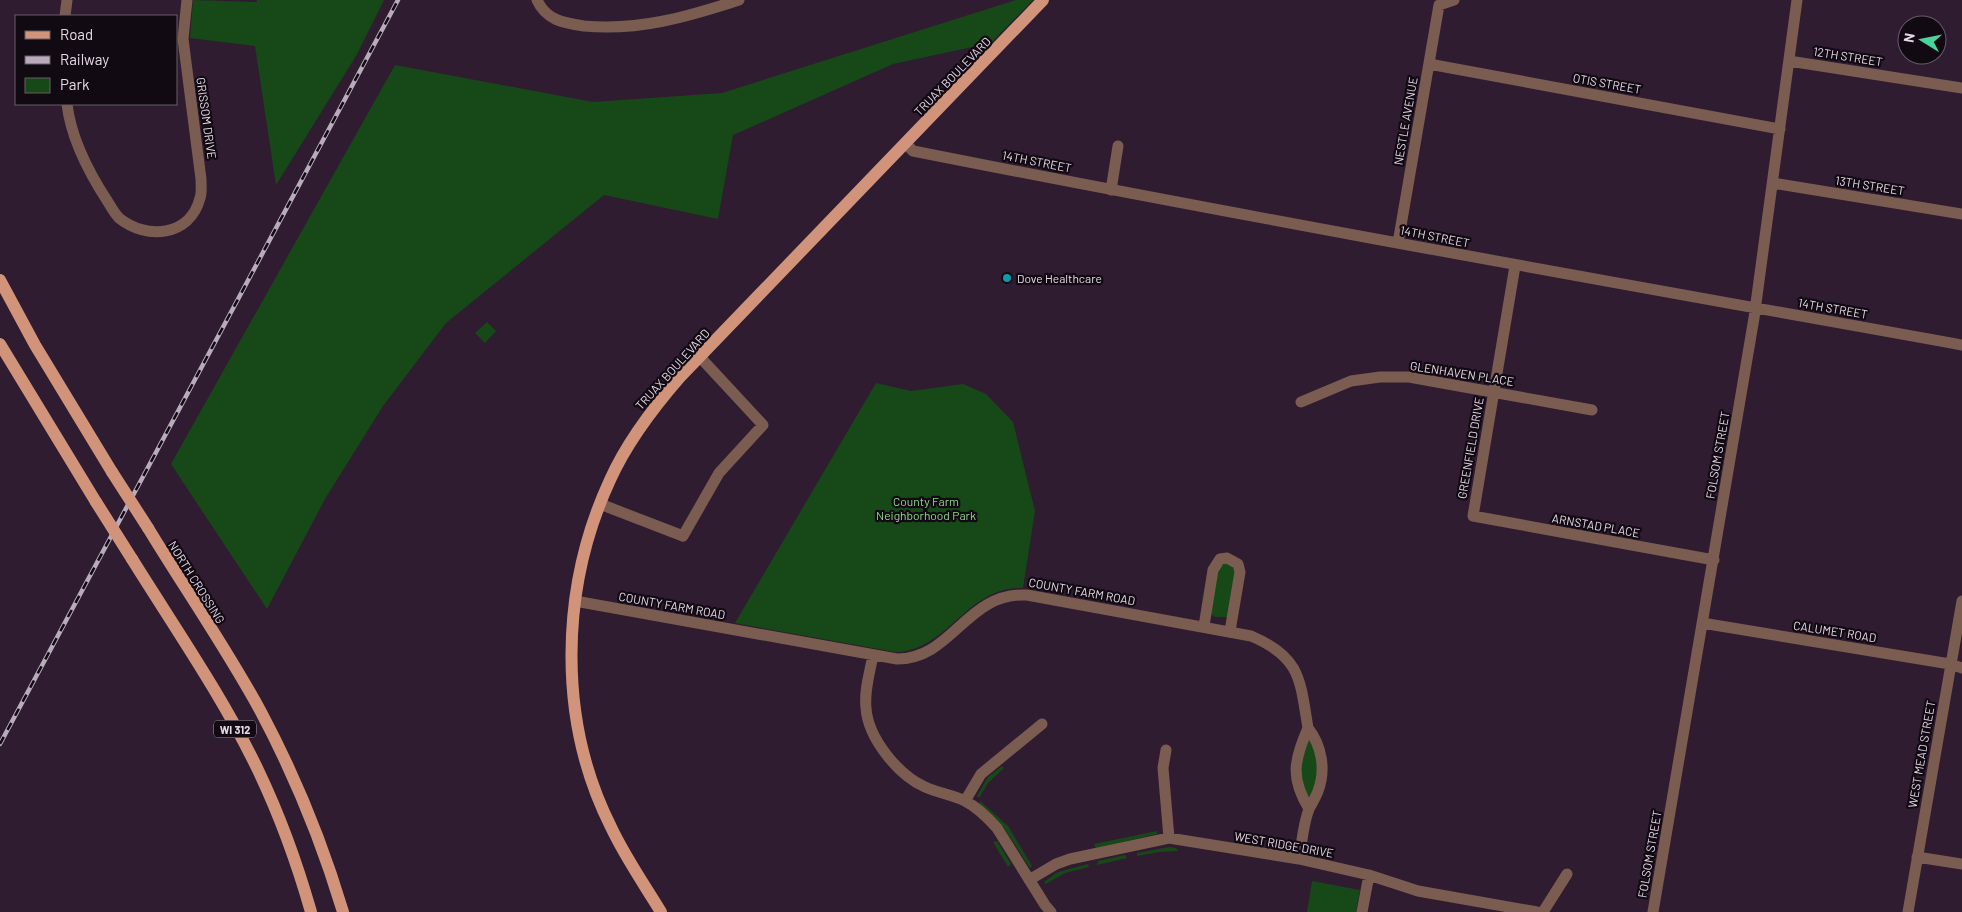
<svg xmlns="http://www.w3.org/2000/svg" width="1962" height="912" font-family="Barlow,sans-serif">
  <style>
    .green { fill: #174818 }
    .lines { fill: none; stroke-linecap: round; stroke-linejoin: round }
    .minor { stroke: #7a5c50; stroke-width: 11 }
    .major { stroke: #d1947b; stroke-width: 12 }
    .rail-casing { stroke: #b9abbb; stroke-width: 4.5 }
    .rail { stroke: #120a13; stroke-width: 2.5; stroke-dasharray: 8; stroke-linecap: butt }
    .major-bridge { stroke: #d1947b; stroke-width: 12 }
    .culture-dot { fill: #0f9aa8; stroke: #120a13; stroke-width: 2 }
    .labels { text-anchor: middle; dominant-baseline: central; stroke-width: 4.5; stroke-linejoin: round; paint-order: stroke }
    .shield { fill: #120a13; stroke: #a69aa7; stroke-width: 1 }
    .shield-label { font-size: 11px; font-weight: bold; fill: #e5d8e6 }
    .street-label { font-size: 12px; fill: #e5d8e6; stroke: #120a13 }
    .poi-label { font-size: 12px; fill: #e5d8e6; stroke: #120a13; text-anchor: start }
    .park-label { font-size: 12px; fill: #8dd68b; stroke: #120a13 }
  </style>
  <rect width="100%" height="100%" fill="#2f1c31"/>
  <path class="green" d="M193,0L257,2V0H384L356,56L276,185L255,46L190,38Z
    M1016,0H1033L991,43L893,64L733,135L718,219L604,195L446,323L383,406L325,499L267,609L171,464L395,65L593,102L722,93Z
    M487,322L496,331L485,343L475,333Z
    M876,383L911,391L963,384L986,394L1013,422L1035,511L1023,588C966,586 949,651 895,652L735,623Z
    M1226,562L1236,569L1229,617H1215L1211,614L1218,569Z
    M1307,739H1310C1320,765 1319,773 1310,799C1294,777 1300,764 1307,739Z
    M1002,766L1004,768L988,783L979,798L977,796L988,777Z
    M980,801L1008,826L1032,866L1030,868L1004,828L979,804Z
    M1157,831V834L1096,848L1094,844Z
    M997,841L1011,864L1008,867L993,842Z
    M1169,847L1176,848L1178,851L1159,852L1137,856V853Z
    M1125,855L1127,858L1097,865L1098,861Z
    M1088,864L1089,867L1065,873L1046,884L1044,882L1058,872Z
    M1312,881L1360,890L1356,912H1307Z"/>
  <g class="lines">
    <path class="minor" d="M537,0C546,20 563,23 584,26C639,31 687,17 739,0
      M65,16L67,0
      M1789,61L1962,88
      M1429,64L1780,129
      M67,104C71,139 89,173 108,202C111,207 115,214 119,218C146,240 190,237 200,198C202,193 201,185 201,179L183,39L187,0
      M906,144L913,151C1262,220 1612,282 1962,345
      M1773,183L1962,214
      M1111,190L1118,146
      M1398,243L1439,5L1454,0
      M1515,266L1473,516L1714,560
      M1301,402L1351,381L1380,377H1409L1592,410
      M600,504L683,536L719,473L763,425L699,356
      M575,601L897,659C953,659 966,592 1027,595L1251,636C1301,657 1300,680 1308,728C1322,746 1326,770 1318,791C1316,797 1312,803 1309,809C1303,824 1302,843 1299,859
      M1702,623L1950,664L1962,668
      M1204,626L1213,570L1220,559L1227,558L1238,564L1240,572L1230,631
      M873,655C870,672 864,690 866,708C868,738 898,775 925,787C938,793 953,795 965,801C977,807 988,818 997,828L1045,905L1051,912
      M1308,728C1294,760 1290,778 1309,809
      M1166,750L1163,768L1169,838
      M965,801L981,774L1042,724
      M1917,857L1962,864
      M1029,880L1056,864L1070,859L1169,838L1299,859L1369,875L1418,891L1537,912
      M1362,912L1369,875
      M1543,912L1567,874
      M1653,912L1754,318L1797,0
      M1908,912L1962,601"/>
    <path class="major" d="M0,280L35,345L112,472
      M0,344L96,502
      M148,528C185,589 227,649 261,712C295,776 322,842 343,912
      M132,559C175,628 223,697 258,770C280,816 297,863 311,912
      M661,912C644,884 625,857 611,827C557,720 560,588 610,480C627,442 653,408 680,377L1043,0"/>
    <defs>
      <path id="rail" d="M0,744L398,0"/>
    </defs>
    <use href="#rail" class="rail-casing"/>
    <use href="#rail" class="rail"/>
    <path class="major-bridge" d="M112,472L148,528
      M96,502L132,559"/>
  </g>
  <circle class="culture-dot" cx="1007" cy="278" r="5"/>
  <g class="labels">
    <rect class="shield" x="214" y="720.5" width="42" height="17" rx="4"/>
    <g class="shield-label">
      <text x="235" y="729">WI 312</text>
    </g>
    <g class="street-label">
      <text transform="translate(1848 56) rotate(9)">12TH STREET</text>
      <text transform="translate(952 76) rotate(-46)">TRUAX BOULEVARD</text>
      <text transform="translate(1607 83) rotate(10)">OTIS STREET</text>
      <text transform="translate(207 118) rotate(82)">GRISSOM DRIVE</text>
      <text transform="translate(1405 121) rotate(-80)">NESTLE AVENUE</text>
      <text transform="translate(1037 161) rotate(11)">14TH STREET</text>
      <text transform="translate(1870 185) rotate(9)">13TH STREET</text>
      <text transform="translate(1435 236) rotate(11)">14TH STREET</text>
      <text transform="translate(1833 308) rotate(10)">14TH STREET</text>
      <text transform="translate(672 369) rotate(-48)">TRUAX BOULEVARD</text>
      <text transform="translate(1462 373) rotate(9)">GLENHAVEN PLACE</text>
      <text transform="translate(1470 448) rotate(-80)">GREENFIELD DRIVE</text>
      <text transform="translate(1717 455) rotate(-80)">FOLSOM STREET</text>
      <text transform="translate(1596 525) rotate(10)">ARNSTAD PLACE</text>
      <text transform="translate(197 582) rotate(58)">NORTH CROSSING</text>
      <text transform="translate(1082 591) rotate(10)">COUNTY FARM ROAD</text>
      <text transform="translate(672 605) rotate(10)">COUNTY FARM ROAD</text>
      <text transform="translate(1835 631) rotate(9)">CALUMET ROAD</text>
      <text transform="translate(1921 754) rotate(-80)">WEST MEAD STREET</text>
      <text transform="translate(1284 844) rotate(10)">WEST RIDGE DRIVE</text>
      <text transform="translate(1649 854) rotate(-80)">FOLSOM STREET</text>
    </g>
    <g class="poi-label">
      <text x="1017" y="278">Dove Healthcare</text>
    </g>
    <g class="park-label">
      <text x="926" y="501">County Farm<tspan x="926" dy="14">Neighborhood Park</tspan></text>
    </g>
  </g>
  <rect x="15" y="15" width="162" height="90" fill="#120a13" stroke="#665c67"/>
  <rect x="25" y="31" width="25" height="8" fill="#d1947b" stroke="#665c67"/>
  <text x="60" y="40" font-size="15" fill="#e5d8e6">Road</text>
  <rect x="25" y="56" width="25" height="8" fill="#b9abbb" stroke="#665c67"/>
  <text x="60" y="65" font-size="15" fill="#e5d8e6">Railway</text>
  <rect x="25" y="78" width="25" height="15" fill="#174818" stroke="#665c67"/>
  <text x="60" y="90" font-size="15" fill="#e5d8e6">Park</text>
  <g transform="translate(1922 40) rotate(280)"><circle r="24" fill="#120a13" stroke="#665c67"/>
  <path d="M0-4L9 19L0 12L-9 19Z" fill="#4ad49c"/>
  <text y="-8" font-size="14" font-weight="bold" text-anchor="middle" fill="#e5d8e6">N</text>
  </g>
</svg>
